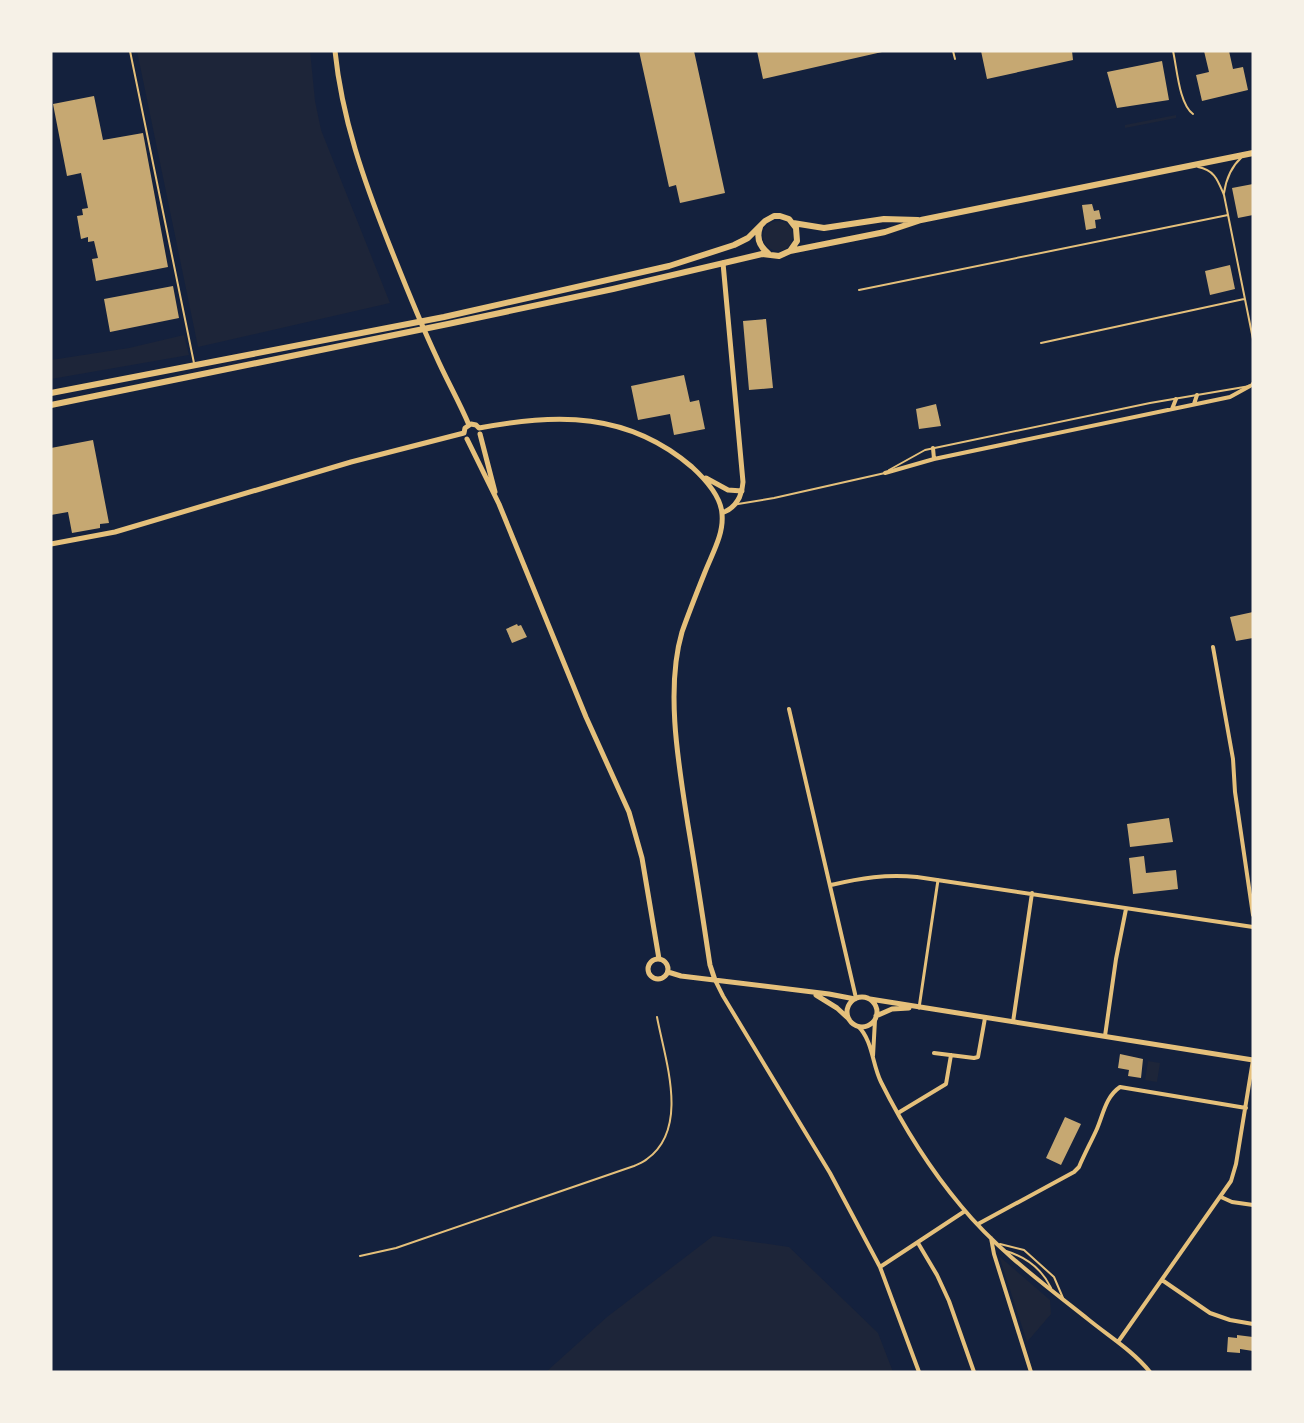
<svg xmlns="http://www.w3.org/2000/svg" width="1304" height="1423" font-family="Karla,sans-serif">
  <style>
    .green { fill: #1d2539 }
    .building { fill: #c6a872 }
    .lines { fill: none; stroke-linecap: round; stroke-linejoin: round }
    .service { stroke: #e5c07b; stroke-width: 2 }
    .pedestrian { stroke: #e5c07b; stroke-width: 3 }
    .minor { stroke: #e5c07b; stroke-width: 4 }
    .tertiary { stroke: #e5c07b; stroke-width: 5 }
    .primary { stroke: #e5c07b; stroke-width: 6 }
  </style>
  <rect width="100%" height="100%" fill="#14213d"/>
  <path class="green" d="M137,51H310L315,101L321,130L390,303L198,347Z
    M1176,115V118L1125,128V125Z
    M763 236a15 15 0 1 1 30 0a15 15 0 1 1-30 0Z
    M184,335L189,355L51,379V360L129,348Z
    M1148,1061L1160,1063L1157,1082L1145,1080Z
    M713,1236L789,1247L878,1333L893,1372H546L607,1317Z
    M999,1256L1050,1300L1051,1314L1027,1342Z"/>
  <path class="building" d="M639,51H694L725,193L680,203L676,185L669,187Z
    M757,51H882V52L763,79Z
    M981,51H1072L1073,60L987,79Z
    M1204,51H1229L1233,69L1243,67L1248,90L1202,101L1196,75L1209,72Z
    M1162,61L1169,100L1117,108L1107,72Z
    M94,96L103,140L143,133L168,267L96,281L92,259L98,258L94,241L88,242V237L81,239L77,216L83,215L82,209L88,208L81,173L67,176L53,104Z
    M1253,184V215L1238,218L1232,188Z
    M1092,204L1094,211L1099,210L1101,219L1095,220L1096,228L1086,230L1082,205Z
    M1230,265L1235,289L1210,295L1205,271Z
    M173,286L179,318L110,332L104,299Z
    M766,319L773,388L749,390L743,321Z
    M684,375L690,402L699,400L705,429L674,435L670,414L638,420L631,386Z
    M936,404L941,426L919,429L916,409Z
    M93,440L109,523L100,524V528L72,533L68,512L51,515V448Z
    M1253,612V638L1236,641L1230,617Z
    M517,624L518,626L521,625L527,637L512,643L506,629Z
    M1169,818L1173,842L1130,847L1127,824Z
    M1144,856L1146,873L1176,870L1178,889L1133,894L1129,858Z
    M1120,1054L1143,1059L1141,1078L1128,1076L1129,1070L1118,1068Z
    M1065,1117L1081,1124L1061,1165L1046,1158Z
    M1237,1335L1253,1337V1351L1240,1349V1353L1227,1352L1228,1337L1237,1338Z"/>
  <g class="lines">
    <path class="service" d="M130,51L194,363
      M953,51L955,59
      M1173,51C1177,68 1179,104 1193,114
      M1198,167C1215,170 1218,181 1224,195L1253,339
      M1224,193C1226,180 1231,167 1241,158
      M859,290L1228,215
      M1041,343L1244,299
      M889,470L925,450L1150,403L1250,386L1253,382
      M738,504L774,498L885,473
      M1000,1244L1024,1250L1054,1277L1063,1298
      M1006,1251C1026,1257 1042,1269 1051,1288
      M360,1256L396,1248L634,1166C638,1164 644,1162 647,1159C690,1128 665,1060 657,1017"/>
    <path class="pedestrian" d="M919,1008L938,880"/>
    <path class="minor" d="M1194,404L1197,395
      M1172,409L1176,399
      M933,448L934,459
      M885,473L934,459L1230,397L1250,386
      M1213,647L1233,759L1235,792L1253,915
      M789,709L856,998
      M831,885C861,878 886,874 917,877L1253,927
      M715,980L723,996L830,1173L880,1267L919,1372
      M1013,1022L1032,893
      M858,1026C873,1041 872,1064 881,1082C903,1126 930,1169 961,1206C997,1250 1045,1285 1089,1320C1110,1337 1133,1351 1150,1372
      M1105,1036L1116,959L1126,909
      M934,1053L974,1058L978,1057L985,1018
      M873,1056L875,1020
      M898,1113L946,1084L951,1055
      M1221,1197L1232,1202L1253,1205
      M978,1224L1074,1172L1079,1167C1084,1155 1090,1144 1096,1131C1103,1116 1105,1097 1120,1087L1246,1108
      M991,1238L994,1254L1031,1372
      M918,1243L937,1275L949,1301L974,1372
      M880,1267L965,1211
      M1162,1280L1210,1313L1230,1320L1253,1324
      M1118,1342L1231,1181L1236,1164L1253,1060"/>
    <path class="tertiary" d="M335,51C342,119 364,181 389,244C404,282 419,320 436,356C446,379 459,401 469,425
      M464,433L465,428L471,424L476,425L479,428C557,413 628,412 692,467C704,478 721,496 722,514C724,534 712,554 705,572C697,592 689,612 682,632C665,690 679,767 688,825C696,872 703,919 710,965L715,980
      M480,434L495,492
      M467,439L499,504L586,717L629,812L642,858L659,959
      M706,478L728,490L742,491
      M722,513C736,508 742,496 743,482L723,263
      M51,544L115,532L351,462L464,433
      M648 969a10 10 0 1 1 20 0a10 10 0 1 1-20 0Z
      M668,972L681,976L829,994L855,999
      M816,995L837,1008L849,1019
      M847 1012a15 15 0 1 1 30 0a15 15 0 1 1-30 0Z
      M870,999L1253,1060
      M876,1016L892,1009L909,1008"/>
    <path class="primary" d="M793,223L824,228L884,219L918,220
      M760,227C756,238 759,246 768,253
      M51,393L444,317L669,266L734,245L748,238L765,221L774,216H780L789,219L796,228L797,241L790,251
      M51,405L448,324L613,289L762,254L779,256L790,251L885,232L921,220L1253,153"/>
  </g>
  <rect width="1304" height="1423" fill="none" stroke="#f6f1e7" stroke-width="105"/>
</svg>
